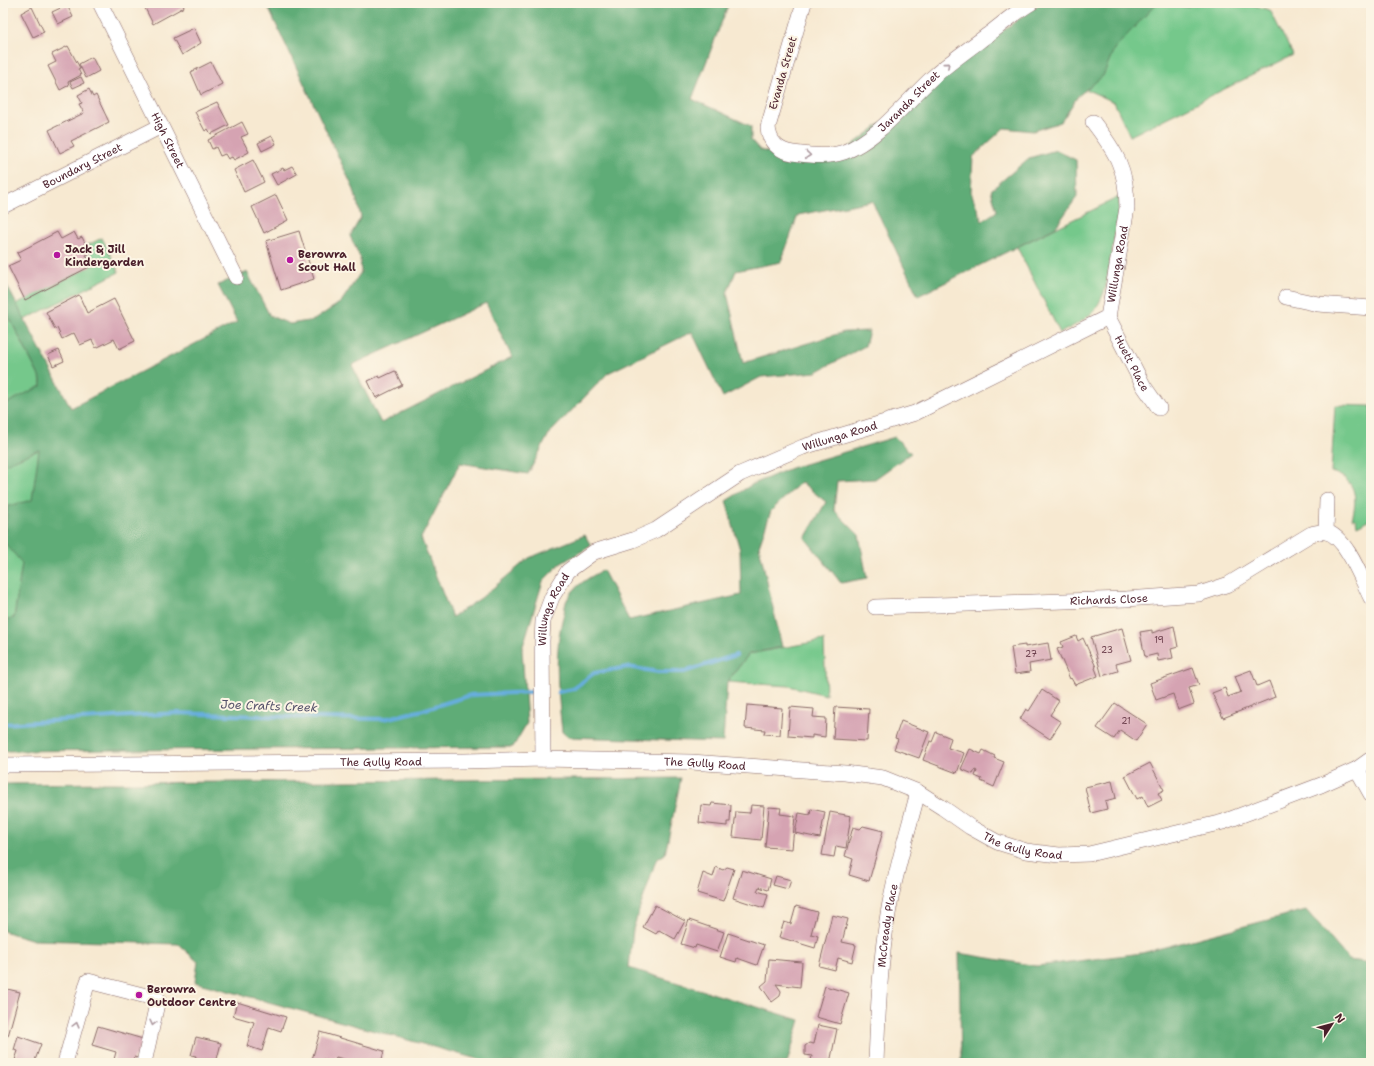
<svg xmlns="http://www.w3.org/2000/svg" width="1374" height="1066" font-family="'Shantell Sans',sans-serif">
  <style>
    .green { fill: #74c88b; stroke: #5f745b }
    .forest { fill: #5fac77; stroke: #546651; fill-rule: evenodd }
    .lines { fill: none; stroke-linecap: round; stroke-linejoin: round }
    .stream { stroke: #67aede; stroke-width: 4 }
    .building { fill: #d5a3b2 }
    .minor-casing { stroke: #876665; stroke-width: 16 }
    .minor { stroke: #fff; stroke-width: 15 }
    .oneway { stroke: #ae9aa0 }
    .poi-dot { fill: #b5179e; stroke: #fcf5e5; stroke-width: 1.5 }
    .labels { text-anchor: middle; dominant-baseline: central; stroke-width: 4; stroke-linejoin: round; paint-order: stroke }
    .number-label { font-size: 9px; fill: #6d404d }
    .street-label { font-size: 11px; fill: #4a1f2b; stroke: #fcf5e5 }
    .poi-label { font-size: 11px; font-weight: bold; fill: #4a1f2b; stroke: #fcf5e5; text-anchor: start }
    .water-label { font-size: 12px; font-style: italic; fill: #54516a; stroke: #fcf5e5 }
  </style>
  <rect width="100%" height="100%" fill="#fcf5e5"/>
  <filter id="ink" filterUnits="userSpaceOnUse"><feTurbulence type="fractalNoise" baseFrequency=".025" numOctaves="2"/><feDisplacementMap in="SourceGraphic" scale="8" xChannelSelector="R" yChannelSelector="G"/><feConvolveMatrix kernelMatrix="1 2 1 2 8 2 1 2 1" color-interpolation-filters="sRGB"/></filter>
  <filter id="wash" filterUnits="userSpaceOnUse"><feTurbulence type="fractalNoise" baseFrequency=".012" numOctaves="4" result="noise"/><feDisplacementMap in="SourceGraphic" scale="16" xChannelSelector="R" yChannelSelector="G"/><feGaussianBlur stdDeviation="0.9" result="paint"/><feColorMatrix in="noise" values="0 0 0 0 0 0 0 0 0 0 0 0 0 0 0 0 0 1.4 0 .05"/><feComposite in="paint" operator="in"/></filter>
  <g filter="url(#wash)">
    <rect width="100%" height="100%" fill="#f7e9d1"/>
    <path class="green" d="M1136,3H1246L1270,10L1293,55L1130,136L1114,102L1061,78Z
      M1119,197V209L1106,286C1097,315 1085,320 1060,333L1017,247Z
      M102,238L119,272L24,320L16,304L91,266L86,255L90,253L86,246Z
      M3,305L41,380L40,450L14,618L3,620Z
      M1335,405L1371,406V519L1357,526L1356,519H1352C1358,497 1356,479 1331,472Z
      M824,640L826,695L789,686L727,682L749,654Z"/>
    <path class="forest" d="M266,3H729L692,99L751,126V140L760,150L789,158L831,161L934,84L961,61L1041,3H1193L1187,7L1157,3L1114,49L1103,76L1078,96L1061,122L1033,131L1004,128L973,157L971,192L982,221L997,211L991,190L1029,158L1056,150L1076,160L1077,197L1055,228L918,296L872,201L798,215L781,262L736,271L727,293L743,363L844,332L869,331L865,346L816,372L761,377L723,397L692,332L608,373L549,434L528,474L460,463L421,538L452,617L481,598L529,558L585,535L591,546L560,564L543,581L522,649L527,723L513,747L3,751V620L14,618L22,563L4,542L8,506L32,500L39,450L3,465V405L41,386V380L3,305V278L71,408L237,322L218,285L247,272L270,316L290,324L314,320L341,302L361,272L360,257L350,236L361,217L354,190ZM486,303L512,357L381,423L352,365Z
      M895,437L911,453L875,479L837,481L834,510L859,535L867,578L841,583L805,538L826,502L801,482L771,511L759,546L782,647L749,654L727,682L723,742L568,737L562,732C558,692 553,651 564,613C565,608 565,602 568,598C577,583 589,578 603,570L629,620L741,595L740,550L726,501L751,485L791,468Z
      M681,778L665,854L656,860L633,929L629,968L800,1020L787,1063H492L195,982L198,962L178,944L34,940L3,931V784Z
      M1306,910L1349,960L1371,963V1063H961L959,953L1037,966L1142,953Z"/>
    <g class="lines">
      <path class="stream" d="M558,692L573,689L594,673L628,667L658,672H684L736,655
        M3,724L177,713L318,718L384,719L423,710L471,695L531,692"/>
    </g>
    <g id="blocks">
      <path class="building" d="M145,3H182L184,7L153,24L143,4Z
        M67,5L73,17L58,24L52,12Z
        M32,7L44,32L33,37L21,13Z
        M194,28L201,43L182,55L173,38Z
        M68,46L80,68L78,69L81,75L68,82L69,85L60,90L48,66L56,62L52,54Z
        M92,57L99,71L86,78L79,64Z
        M211,62L222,84L201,95L191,72Z
        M81,77L84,83L73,88L70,82Z
        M89,89L93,97L96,95L109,122L71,141L74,146L60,153L49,130L84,113L79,104L82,103L78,95Z
        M217,102L229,125L211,134L208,129L205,131L195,112Z
        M242,122L248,134L241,137L249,152L234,160L232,157L228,159L225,154L220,156L216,147L212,149L208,140Z
        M272,136L276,144L262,151L258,143Z
        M253,160L264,182L244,192L234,170Z
        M292,166L297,174L277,185L271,174L283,168L284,170Z
        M276,195L288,220L264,233L252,207Z
        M299,231L314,279L281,290L266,241Z
        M57,232L61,239L74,232L78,239L82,237L90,253L86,255L91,266L25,300L8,266L21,260L17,253Z
        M79,295L87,313L114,299L135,341L119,349L114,339L96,348L92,340L80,345L74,333L62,339L57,328L55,329L46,312Z
        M59,350L64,361L53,366L48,355Z
        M395,371L402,385L376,398L368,381L379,376L380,378Z
        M1174,626L1178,647L1171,649L1173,658L1158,661L1157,654L1145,657L1140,632L1152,630V633Z
        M1122,628L1131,660L1116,664L1118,671L1102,676L1091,637Z
        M1076,636L1078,641L1083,638L1096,667L1095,668L1098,676L1075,685L1071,678L1070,679L1057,649L1063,647L1061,642Z
        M1048,643L1051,660L1029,664L1030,672L1015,674L1011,647L1025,645V647Z
        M1193,668L1199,685L1189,688L1194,704L1178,710L1173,694L1156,700L1150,683Z
        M1251,670L1257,686L1269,681L1275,697L1223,718L1212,693L1225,688L1228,697L1241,692L1235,676Z
        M1042,690L1059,701L1050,715L1061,722L1050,739L1020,719L1026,709L1029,711Z
        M1115,703L1147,724L1136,741L1120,730L1114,739L1097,728Z
        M747,705L782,708L780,735L764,734L765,730L745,728Z
        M790,707L814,709L813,717L826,718L825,737L812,735V738L788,736Z
        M835,707L869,709L867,741L833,739Z
        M901,721L929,732L919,758L894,749L898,739L895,738Z
        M936,732L951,738L948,748L964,753L957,773L923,760L930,741L932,742Z
        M970,749L981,754L983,750L995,756L994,758L1004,762L994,787L981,781L982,779L975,776L977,771L975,770L973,774L961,769Z
        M1150,763L1164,790L1158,793L1162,800L1148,807L1143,796L1137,799L1125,776Z
        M1112,781L1116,798L1105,801L1107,809L1091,813L1085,787Z
        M712,803L731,805L730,822H727V826L699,823L701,805L711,806Z
        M751,805L764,806L761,840L733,837L736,812L750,813Z
        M769,807L781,808L780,814L795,816L792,849L765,847Z
        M811,809L825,812L820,838L795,833L799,813L810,815Z
        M830,812L851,816L846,848L836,846L834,857L822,855Z
        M863,826L883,831L869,881L849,875L853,859L845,856L853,827L860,829Z
        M716,867L723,870L727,867L734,869L723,901L697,893L703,873L713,877Z
        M742,870L771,879L768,890L759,887L757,891L768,894L764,908L733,898Z
        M776,876L791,880L788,889L773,885Z
        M655,905L685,921L675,939L659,930L656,934L643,927Z
        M796,906L817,912L811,934L818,936L815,948L779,937L784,922L791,924Z
        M832,915L848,919L842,942L856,945L852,962L838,958L835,970L819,966Z
        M689,920L724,932L717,952L696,945L695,948L681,944Z
        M728,933L764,945L757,965L737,958L736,962L720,957Z
        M769,959L802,962L800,987L776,984L781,991L780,996L772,1002L761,986L767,981Z
        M825,986L849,993L840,1024L816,1017Z
        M3,988L20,992L8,1036L3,1035Z
        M237,1002L286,1017L281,1031L269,1027L262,1051L247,1046L254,1022L233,1016Z
        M818,1025L837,1029L830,1063L811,1061L812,1056L805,1055V1046L809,1043L814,1044Z
        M98,1026L143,1039L138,1058L134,1057L132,1063H113L116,1052L92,1045Z
        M320,1032L384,1051L381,1063H357L336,1057L335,1063L323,1059L322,1063H311Z
        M18,1036L41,1044L34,1063H22L15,1060L18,1051L14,1050Z
        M196,1037L221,1043L216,1063H194L196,1056L191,1055Z"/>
    </g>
  </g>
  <g filter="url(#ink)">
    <use href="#blocks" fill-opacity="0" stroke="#876665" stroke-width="1"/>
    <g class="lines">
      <defs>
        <g id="minor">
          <path id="s1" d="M100,3L236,277"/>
          <path id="s2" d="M804,3L768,127C769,142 778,151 793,153C809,155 827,158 844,152C878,139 905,103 932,78C950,62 970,48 989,34C1003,23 1016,12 1031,3"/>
          <path id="s3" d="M3,206L161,126"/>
          <path d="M1286,297L1318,304L1371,308"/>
          <path id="s4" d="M1108,317L1143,385L1159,408"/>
          <path d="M1326,532L1327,500"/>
          <path id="s5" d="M875,607L1126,599L1199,594L1229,584L1311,534C1316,533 1321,531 1326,532C1346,536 1362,580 1371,598"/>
          <path id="s6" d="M543,759L542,641L543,621L552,597L568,571L594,552L633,540L656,530L740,474L803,447L915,413L1108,317L1127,208C1127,169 1116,152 1093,122"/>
          <path id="s7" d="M3,765L465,761L543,759L691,762L845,773L883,778L918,792L943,808L970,827L997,842L1026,851L1059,855L1089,854L1223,822L1321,785L1357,769L1371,759"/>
          <path d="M1357,769L1371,794"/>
          <path d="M65,1063L88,981L158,999L144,1063"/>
          <path id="s8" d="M876,1063C878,1011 880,959 889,908C896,869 908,831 918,792"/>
        </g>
      </defs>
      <use href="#minor" class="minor-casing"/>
      <use href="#minor" class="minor"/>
    </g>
    <defs><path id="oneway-chevron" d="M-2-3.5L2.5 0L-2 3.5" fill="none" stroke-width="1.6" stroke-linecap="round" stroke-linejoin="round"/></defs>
    <g class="oneway">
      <use href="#oneway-chevron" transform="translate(947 65) rotate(-40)"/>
      <use href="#oneway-chevron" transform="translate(808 155) rotate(5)"/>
      <use href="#oneway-chevron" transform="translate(153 1023) rotate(103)"/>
      <use href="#oneway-chevron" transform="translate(76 1025) rotate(-75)"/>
    </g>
  </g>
  <g class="poi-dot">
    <circle cx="57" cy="255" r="4"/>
    <circle cx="290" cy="260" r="4"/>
    <circle cx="139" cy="995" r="4"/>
  </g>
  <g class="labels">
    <g class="number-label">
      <text x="1159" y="640">19</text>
      <text x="1107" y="650">23</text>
      <text x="1031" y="654">27</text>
      <text x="1126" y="721">21</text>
    </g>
    <g class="street-label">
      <text transform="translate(783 73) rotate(-74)">Evanda Street</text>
      <text stroke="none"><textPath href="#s2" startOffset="303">Jaranda Street</textPath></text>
      <text stroke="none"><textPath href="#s1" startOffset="153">High Street</textPath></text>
      <text stroke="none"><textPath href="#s3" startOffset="89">Boundary Street</textPath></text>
      <text stroke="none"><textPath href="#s6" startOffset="848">Willunga Road</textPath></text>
      <text stroke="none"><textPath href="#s4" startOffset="52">Huett Place</textPath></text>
      <text stroke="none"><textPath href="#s6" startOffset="500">Willunga Road</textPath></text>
      <text stroke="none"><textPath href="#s5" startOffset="234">Richards Close</textPath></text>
      <text stroke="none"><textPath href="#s6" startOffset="152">Willunga Road</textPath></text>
      <text stroke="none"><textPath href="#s7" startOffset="378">The Gully Road</textPath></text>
      <text stroke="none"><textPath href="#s7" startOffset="702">The Gully Road</textPath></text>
      <text stroke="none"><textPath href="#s7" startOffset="1038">The Gully Road</textPath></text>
      <text stroke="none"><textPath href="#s8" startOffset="138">McCready Place</textPath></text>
    </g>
    <g class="poi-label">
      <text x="65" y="249">Jack &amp; Jill<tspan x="65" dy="13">Kindergarden</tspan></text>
      <text x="298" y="254">Berowra<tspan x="298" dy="13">Scout Hall</tspan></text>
      <text x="147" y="989">Berowra<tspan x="147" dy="13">Outdoor Centre</tspan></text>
    </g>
    <g class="water-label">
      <text transform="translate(269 706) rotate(2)">Joe Crafts Creek</text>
    </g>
  </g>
  <rect width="1374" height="1066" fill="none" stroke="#fcf5e5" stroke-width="16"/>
  <g transform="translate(1332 1024) rotate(54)" stroke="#fcf5e5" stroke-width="3" paint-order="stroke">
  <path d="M0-3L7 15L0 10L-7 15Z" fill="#4a1f2b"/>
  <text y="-6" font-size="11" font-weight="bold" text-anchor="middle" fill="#4a1f2b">N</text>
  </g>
</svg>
